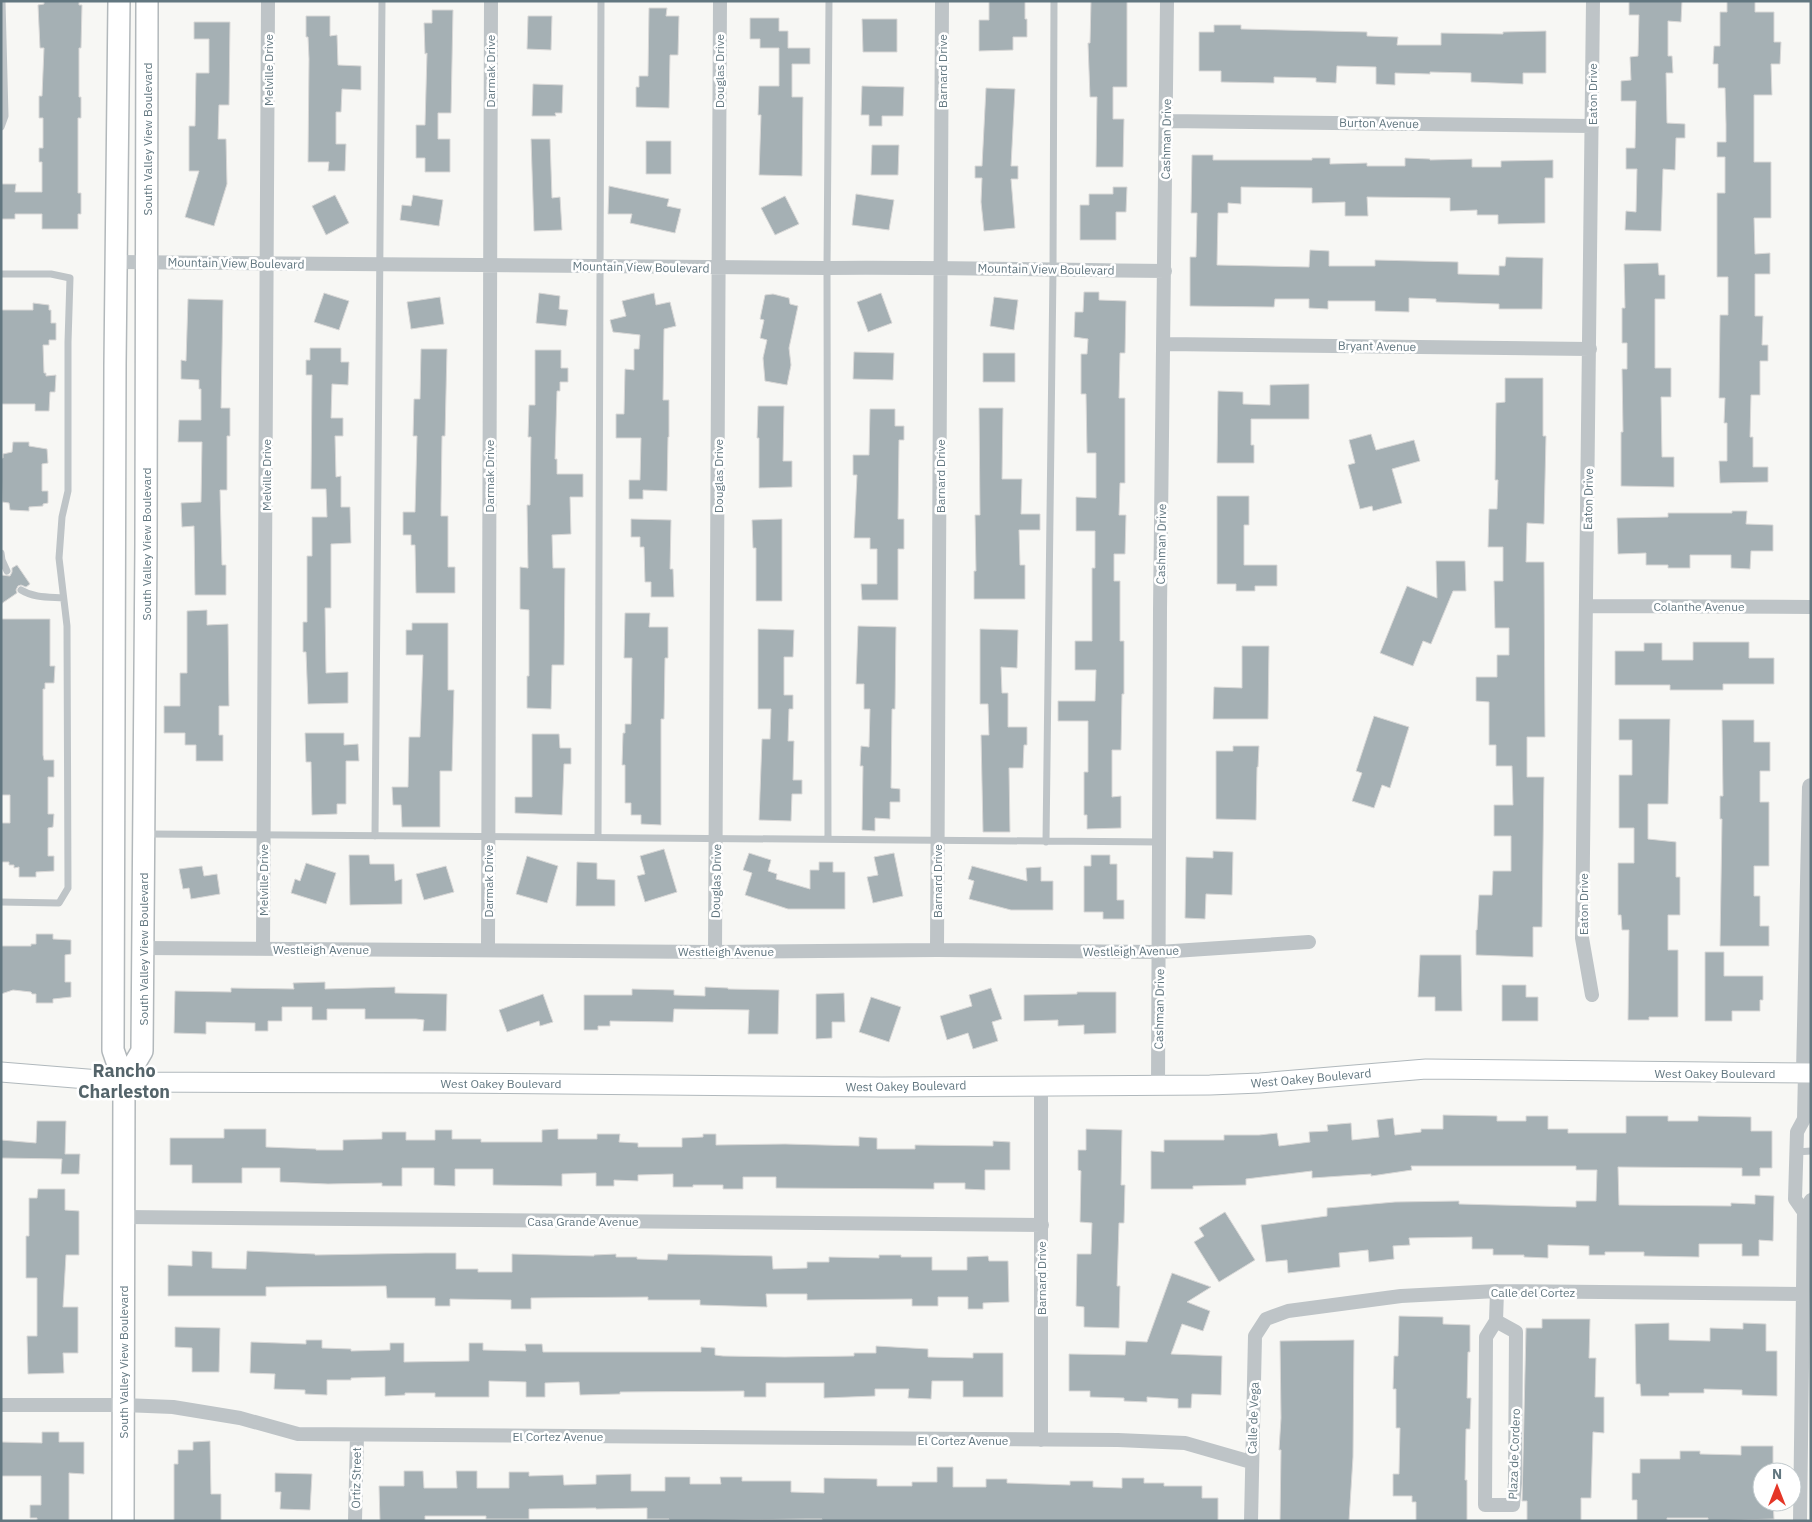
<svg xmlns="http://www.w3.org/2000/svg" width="1812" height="1522" font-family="'IBM Plex Sans',sans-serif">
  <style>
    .building { fill: #a5b0b4; stroke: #d9d8d7 }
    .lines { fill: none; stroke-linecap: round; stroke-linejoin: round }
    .secondary-casing { stroke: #b0b8bc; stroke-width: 21 }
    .primary-casing { stroke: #b2b8bb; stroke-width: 24 }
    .service { stroke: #bec4c7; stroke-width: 7 }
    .minor { stroke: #bec4c7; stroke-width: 14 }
    .tertiary { stroke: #bec4c7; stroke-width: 18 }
    .secondary { stroke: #fff; stroke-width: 19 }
    .primary { stroke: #fff; stroke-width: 21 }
    .labels { text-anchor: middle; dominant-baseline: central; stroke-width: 5; stroke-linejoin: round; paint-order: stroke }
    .street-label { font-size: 12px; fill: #627780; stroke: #fff }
    .district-label { font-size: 18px; font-weight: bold; fill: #54646a; stroke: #fff }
  </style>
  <rect width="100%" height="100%" fill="#f7f7f4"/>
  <path class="building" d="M44,1H79V5H82L81,48H79V97H81V118H78V193H81V214H78V229H42V214H15V219H1V184H16L15,192H42V162H39V148H43V118H39V96H42L44,48H40L38,5L44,4Z
    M989,1H1025V19H1027V37H1013V50L979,51V20H989Z
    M1091,1H1127V87H1113V119H1124L1123,167H1096L1097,97H1090L1088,43H1090Z
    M1629,1H1682L1681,22L1668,21V56H1672L1673,73H1666L1667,123L1685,124V138H1676L1675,170L1663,169L1661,231L1625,230L1626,211L1636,212L1637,169H1626V148H1635L1636,101H1621V81L1631,80L1630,57L1638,56L1639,15H1629Z
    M1727,1H1755V12H1774V42H1781L1780,64H1771L1772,95H1754V162H1771V218H1754L1755,254L1770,253V274H1755V316H1763L1762,345H1768V361H1760V395H1751L1750,437H1753V467H1768V482L1720,483L1719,461H1727V423H1724L1725,398H1719L1720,315H1728V277H1717V193H1725V157H1717V142H1726V124L1725,88H1718V64H1713L1714,46H1720V12H1727Z
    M649,8H667L666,16H679L678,55H670L669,108L636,107V87H639V76H648Z
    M432,10H453L451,113H438V139H450V172H425V158H416V125H425L427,53L425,54L424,23H432Z
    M306,16H330V36L337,35L338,65L361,66V90L342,89L341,112H336V144H346L345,171H328L329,162H308L309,59L308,37H306Z
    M528,16H552L551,50L527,49Z
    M750,18H779V31H788V48H810V64H792V97H803L802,176L759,175L761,115H758L759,86H779V48H760V39H750Z
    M862,19H897V52H863Z
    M194,22H230L229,105H219L218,139H226L227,184L214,226L185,217L199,171H189V126H195L196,73H209V39H194Z
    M1214,25H1241V29L1367,32V36L1398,37L1397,45H1441V33L1503,34V32L1546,31V73H1523V84L1471,82V73L1430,72V74L1395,73V85L1376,84V67L1337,66L1336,83L1316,82V78L1274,77V83L1221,82V71H1199V32H1214Z
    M533,84L563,85L562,113H555L556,116H532Z
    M862,86L904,87L903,116H882V126H869V115H861Z
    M986,88L1015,89L1011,166H1018V179H1011L1015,228L984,231L981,202L982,178H975V166H982Z
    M531,139H550L552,198L560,197L562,230L534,231Z
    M646,141H671V174H646Z
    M872,145H899L898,175H871Z
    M1192,155H1213V160H1312V158H1330V164L1367,163V166H1405V158L1430,159V160L1472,159V167H1501V161L1553,160V178H1545V223L1498,224V215H1477V210L1450,211V198L1367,197L1368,216H1345V202L1312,203V188L1241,187V204L1228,203V213H1218L1217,265L1309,267L1310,250L1329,251V266H1375V260L1458,262V274L1499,275V266H1505L1506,257L1543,258L1542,309H1499V304L1436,302V299L1409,298V312L1375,311V301H1328V309L1309,308V299H1275L1274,307L1190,306V257H1196L1197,213H1191Z
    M609,186L669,199L667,206L681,209L675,233L630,223L632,214H608Z
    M1113,187H1127L1126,212H1116V240H1080V205H1089V194H1113Z
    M856,194L894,200L889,230L852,225Z
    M335,195L349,223L326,235L312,206Z
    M413,195L443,200L439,226L400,220L402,205L411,206Z
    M785,196L799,224L775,235L761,208Z
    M1658,263L1659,275H1665V299H1655V368H1671V397H1661L1662,457H1674V487L1621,486V432H1623L1622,369H1627V343H1622V308H1625L1624,264Z
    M1084,292H1099V300L1126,301L1125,353H1120L1119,398H1125V483H1120L1119,515H1126L1125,554H1114V581H1120V641H1124V694H1122L1121,750H1112V797L1121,796V828L1087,829V815H1084V772H1088V721H1058V701H1095L1096,670H1075V641H1092V568H1095V531H1076V497L1096,498V453H1087L1086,394H1081V354H1087L1088,339L1074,337L1075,312H1083Z
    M324,293L349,301L339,330L314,322Z
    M539,293L560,296L559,309L568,310L566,326L536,323Z
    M654,293L656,305L670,302L676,326L664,329L663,400H669V437H668L667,491L643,490V499H629V480H640L641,438H616V414H624L625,369L634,370V349H639L640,335L613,332L610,320L626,316L622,301Z
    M881,293L892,323L868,332L857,302Z
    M773,294L789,298L790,304L798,306L789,348L791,365L787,385L765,381L763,358L767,340L760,338L764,320L760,319L765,295Z
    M440,297L444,324L411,329L407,302Z
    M994,297L1018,300L1014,330L990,326Z
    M188,299L223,300L221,408H230V436H227V490H220L222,565H226V595H195L194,526L182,527L181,503L201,502L202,442H178L179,420H201V389H199V380L181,379V360L186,361Z
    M33,303L49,305V310H51V323H56V340H49V345H43L44,373H46V376L56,375L55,392H50L49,411H35V404H1V310H33Z
    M310,348H341V362H349L348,385L332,384L331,418H343V436H335L336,477L341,476V507H350L351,543L331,544V608H325L326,673L348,672V703L308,704L306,652H303V622H307V556H312V517H327L326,489H311L312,375H306V360H310Z
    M421,349H447L445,436H442L441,504V516H448V567H455V593H416L415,545H411V535H403V512H415L417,436H413L414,399H420Z
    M535,350H561V368H568V382H560V391H557L555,459H557V474H583V497H570L571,534L552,535L553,568H565L564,665H552L551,709L527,708V676H529V610L520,609V567L528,568L527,505H530L531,437H528L529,405H535Z
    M854,352L894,353L893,380L853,379Z
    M983,353H1015V382H983Z
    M1505,378H1543V436H1546L1544,524L1527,523L1526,562H1544L1545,737H1527V777H1544L1542,927H1533V957L1476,955V930H1477L1479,895H1492L1493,871H1511V836H1494V805H1513L1512,766H1496V745H1489V702L1476,701V677H1497V655H1509V628H1495L1494,581H1503V547H1488L1489,509H1497L1498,480H1495L1496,403L1505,402Z
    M1309,384V419H1251V445H1254V463H1217L1218,391L1243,392V404L1270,405V385Z
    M758,406H784L783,461H792V487L759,488V438H757Z
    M979,408H1003L1002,479H1022L1021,514H1040V530H1019L1020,565H1025V599H974V571H976L975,515H980Z
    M870,409H895V426H904V440H899L898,519H904V549H898V600H862L861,584H877V549H870V538H854L857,475H853V455H869Z
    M1371,434L1376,450L1414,440L1420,461L1392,469L1402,503L1373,511L1372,506L1360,509L1348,465L1355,463L1349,440Z
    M13,442H29V446L47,449L48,463L42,464V491H48V503L43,504V506L29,507V511L10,510L9,503L2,502L1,458H3V454L12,452Z
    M1217,496H1249V525H1244V565H1277V586H1255V591H1236V584H1217Z
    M1732,511H1747L1746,524L1773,525V551H1751L1750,569L1731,568V555H1690V568H1668V565H1646V553L1618,554L1617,518L1668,517V513H1732Z
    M631,519L671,520L670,569H673L674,597H651V582H645L644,547H640V537H631Z
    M782,519V601H756V548H753L752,520Z
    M1436,561H1465L1466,591H1453L1431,644L1423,641L1413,666L1380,653L1407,586L1437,598Z
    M17,565L30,584L26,587L21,585L18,586L16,590L17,593L1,604V575L10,576L12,572V568Z
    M207,610V625L228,624L229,706H219V735H223V761H196V745H185V733H164V706H180V673H187V611Z
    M625,613H650L649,627H668V658H665L664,719H661V825L641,824V815H631V803H625V765H622L623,733H625V724H631L632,658H624Z
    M1,619H50V666H55L54,683H45V689H43V755L44,760H54V777H48V814H54L53,827L48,828V856H54V871L36,872V877H19V867L14,868V865H9V862H1V823H10V795H1Z
    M412,623H448V690H454L452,771H440V827H402L401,805H393L392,787H408L409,737H420L423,655H406V630H412Z
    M858,626L896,627L895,709H892L891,788L900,789V802H890V819L875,818V831L862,830L863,766H860L861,746L869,747L870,709H864V684H856Z
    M758,629L794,630L793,657H784V695H793V709H789L788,741H794L793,780H802V794H792L791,821L759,820L762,739H770L771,709H758Z
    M980,629L1018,630L1017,668L1001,667L1002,693H1008V727H1027V745H1024L1023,768H1009L1010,832H983L981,735H989L988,704H980Z
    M1693,642H1749V658H1774V684H1723V690H1670V685H1615V651H1644V643H1662V660H1693Z
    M1242,646H1269L1268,719H1213L1214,687L1242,688Z
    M1374,716L1409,727L1390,788L1382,785L1374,808L1352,801L1362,773L1356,771Z
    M1619,719H1670L1668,804H1648V839L1676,842V877H1680V915H1668V950H1678V1017H1649V1020H1628L1629,930H1622L1621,915H1618V863H1634V828H1619V775H1632V740H1619Z
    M1722,720H1754V742H1770V771H1760V802H1769V866H1754V896H1760V926H1769V946H1720L1722,819H1720V796H1723Z
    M305,733H344V745L358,744L359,761H346V804H337V814L312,815L311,762H306Z
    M532,734H559L560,748H571V764H564L562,815L515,813V797H532Z
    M1233,746H1259L1258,767H1257L1256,820L1216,819V751H1233Z
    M664,849L677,892L645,902L637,876L645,874L640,856Z
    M1213,851L1233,852L1232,895L1206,894L1205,919L1185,918L1186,857L1213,858Z
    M749,853L771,860L768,871L777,874L776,879L810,889V870H819V862H833V872H845V909H788L745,895L752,873L743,870Z
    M894,853L903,896L873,903L867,877L878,875L874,857Z
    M349,855H369L370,864H394L395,881L402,879V904L350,905Z
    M1091,855H1110V864H1117V900H1124V919H1103V912H1084V866H1091Z
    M527,856L558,866L547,903L516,894Z
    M577,862L597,863V879L615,880V906H576Z
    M306,863L336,873L326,904L291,893L295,879L300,881Z
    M202,866L204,876L217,874L220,894L191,899L189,888L183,889L179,869Z
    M446,866L454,892L424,900L416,874Z
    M972,866L1027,881L1026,868L1041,867V881H1053V910H1011L969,899L974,881L968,879Z
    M36,934H53V939L71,940V954L65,955V982H71V997L53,999V1003H36V994H32L31,992L13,990L1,994V946H31V944H36Z
    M1705,952H1724V976H1763V1000H1760V1011H1732V1021H1705Z
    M1420,955H1461L1462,1011H1435V997H1418Z
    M325,982V989L395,987V993L447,994L446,1031H423L424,1020L416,1019H365V1009H327V1020H312V1007H282V1021H268V1031H255V1023L206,1022V1034L174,1033L175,991L231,992V988L294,989L293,983Z
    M1502,985H1526V997H1538V1021H1502Z
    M705,987L728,988V989L779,990L778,1034H748L749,1010L674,1009L673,1022L610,1021V1026H598V1030H584V995H632V989L674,990V995L705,996Z
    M991,988L1002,1019L992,1022L998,1041L973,1049L968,1033L947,1040L940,1016L972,1006L969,995Z
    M1077,992H1116V1033L1084,1034V1025L1058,1026V1020L1024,1021V995L1077,994Z
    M844,993L845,1022H832V1038L816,1039V994Z
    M543,994L553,1022L540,1026L539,1021L507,1032L499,1010Z
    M871,997L901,1007L889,1042L859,1032Z
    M1443,1115L1497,1116V1121H1526V1116H1548V1129H1568V1133H1626V1116H1668V1121H1698V1116L1751,1117V1131H1772V1168H1760V1176H1742V1168L1618,1167L1619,1205L1731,1206V1203L1755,1204V1195L1774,1196L1773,1241L1759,1240V1256H1742V1244H1699V1257L1644,1256V1252H1605V1255H1589V1246L1548,1245V1258L1524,1257V1255H1493V1249H1472V1237L1409,1238L1410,1245L1393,1246L1394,1259L1369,1262L1368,1250L1339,1253L1340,1267L1288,1273L1287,1260L1266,1262L1261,1225L1327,1216V1208L1395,1202L1459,1201V1204L1576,1207V1201H1596L1597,1170H1576V1166H1411L1412,1170L1371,1176V1174L1312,1178V1171L1246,1179V1185L1193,1186V1189H1151V1151L1164,1152V1140H1224V1135H1259L1277,1133L1279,1146L1310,1142L1309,1132L1328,1131L1327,1125L1351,1123L1352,1140L1379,1137L1377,1120L1393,1118L1395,1135L1421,1132V1129H1443Z
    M37,1121H66L65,1154H80L79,1174H61L62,1159L1,1158V1140L36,1143Z
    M224,1129H266V1147L316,1149V1150H343V1140L382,1139V1132H406V1140H435V1130H452V1139H481V1142H542V1130L558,1129V1139H597V1134H620L619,1142L638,1143V1147H682V1138L703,1137V1134H716V1145L785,1144L859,1146V1137L877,1138V1149H915V1145L993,1146V1141L1010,1142V1170H985V1190L965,1189V1183H934V1189L776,1188V1177H743V1189H723V1185H693V1187H673V1174L638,1175V1181L614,1180V1186H596V1173L562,1174V1186L493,1185V1169H455V1186L434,1185V1168H402V1186H382V1183L328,1184L280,1182V1168H242V1183H192V1165H170V1138H224Z
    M1086,1129L1122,1130L1121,1185H1125L1124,1223H1119L1117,1286H1120L1119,1328L1084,1327V1307L1076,1306L1077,1254H1091L1092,1223L1080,1222L1081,1171L1078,1170V1150H1086Z
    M38,1189H65V1210L79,1211V1255H66L63,1307H78V1353H63L64,1373L28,1374L27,1336H37V1278H26V1236H29V1198H37Z
    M1225,1212L1255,1260L1219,1282L1194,1242L1204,1236L1199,1228Z
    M192,1251L212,1252V1268L246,1269L247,1251L315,1254V1255L426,1253H456V1269H478V1272H512V1254L594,1256V1255L616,1254V1257H637V1259L667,1260L668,1254L772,1256L773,1269L807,1268V1262H829V1257L879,1258V1255H901V1257H932V1270H967V1257L988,1256L989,1261H1008L1009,1302L983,1303V1309H968V1297H938V1306H912V1299L807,1300V1294H766L767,1307L700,1305V1300H648V1297L531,1298V1309H511V1300L450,1299V1306H435V1298H387L386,1286L266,1287V1296H168V1265L192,1266Z
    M1172,1273L1211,1287L1187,1302L1210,1311L1203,1331L1182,1324L1171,1354L1222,1356L1221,1395L1192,1394L1191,1408H1178V1399L1147,1397V1402L1124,1401V1398L1090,1397V1391H1069V1354L1125,1355L1126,1341L1147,1342Z
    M1399,1316L1443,1317V1324L1470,1325V1352H1468L1467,1398H1471L1470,1429H1466L1465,1480H1467V1521H1416V1502H1412V1496H1393V1474H1399L1400,1428H1396V1389H1393L1394,1356H1398Z
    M1542,1319H1590L1589,1358H1596L1595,1397H1604V1433L1593,1432L1591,1498H1581V1521H1527V1501H1522L1526,1328H1542Z
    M1669,1323V1340L1710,1341V1328L1743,1329V1323L1766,1324V1351H1777V1396L1742,1395V1390L1704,1389V1393H1669V1396H1641L1640,1384H1636L1635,1324Z
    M175,1327L220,1328L219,1372H192V1348L175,1347Z
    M306,1340H322V1348L351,1349V1351L390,1350V1343H404V1362L469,1361V1343H483V1350L526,1351L525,1344H542L543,1352H701V1347L715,1348V1355L723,1356L785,1357L854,1356V1353H876V1346L928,1349V1357L973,1358V1353H1003V1397H963V1381H932L931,1399L908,1398L909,1389H875V1396L824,1398V1383H766V1397H744V1391L620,1392V1394L580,1395L579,1382L545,1383V1397H526V1382L489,1381V1397H435V1393H405V1395L385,1396V1377L351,1378V1380H327V1395L305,1394V1390L274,1389L275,1374L250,1373L251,1342L306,1344Z
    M1354,1340L1353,1457L1349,1521H1280L1281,1450H1279L1281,1418L1280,1341Z
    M42,1432H59V1442H84V1474L69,1473V1521H37V1518H30V1505H41V1476H1V1442L42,1443Z
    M210,1441L211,1494H221V1521H174V1464H178V1450H193V1442Z
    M1741,1446H1773V1472H1762V1502H1773L1774,1519L1708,1521V1518H1667V1521H1637V1500H1632V1473H1640V1459H1680V1451H1700V1454L1741,1455Z
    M937,1467H953V1487H986V1479H1007V1483L1070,1485V1481H1093V1487L1122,1488V1478H1144V1483H1164V1486H1202V1498H1218V1521H822V1519H806L669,1521V1519H647V1508L596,1509V1508L529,1509V1519H486V1516H425V1521H380L379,1486H404V1471H423L424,1488H457L456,1471H477V1488H509V1472H529V1476L563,1475L564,1485L596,1484V1475L631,1474V1491H665V1477H690V1484H721L720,1477H742V1481H791V1492L824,1493V1478L877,1479V1486H912V1482H937Z
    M275,1473L312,1474L310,1510L280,1509L281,1492H275Z"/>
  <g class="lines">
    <defs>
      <path id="secondary" d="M1,1072L124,1082L446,1083L882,1087L1210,1085L1260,1083L1426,1069L1811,1073"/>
      <path id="primary" d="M119,1L115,365L113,1050L124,1082L123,1521
        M124,1082L142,1051L146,544L147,1"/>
    </defs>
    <use href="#secondary" class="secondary-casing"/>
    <use href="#primary" class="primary-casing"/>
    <path class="service" d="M1,127L5,116L2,1
      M1,274H51L70,278L68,342V491L62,517L59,558L67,626L68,888L59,903L1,902
      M1,553L2,560L7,571
      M21,590C34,598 48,597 63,598
      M147,834L1159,842
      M375,836L382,1
      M598,837L601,1
      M828,838L827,268L829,1
      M1046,842L1053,270L1054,1
      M1796,1152L1811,1151"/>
    <path class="minor" d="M1166,121L1592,126
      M117,262L827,268C940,267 1052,270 1165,271
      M1164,344L1590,349
      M1587,606L1811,607
      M142,948L715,952L937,950L1159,952L1309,942
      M263,948L268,1
      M488,950L491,1
      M937,950L942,1
      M715,952L720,1
      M1592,995L1582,938L1593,1
      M1041,1085V1440
      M1158,1086L1160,610L1167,1
      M1804,1212L1795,1199L1797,1132L1804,1119L1805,1073
      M124,1217L1042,1225
      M1496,1321L1516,1332L1515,1483L1513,1505H1485L1486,1337L1496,1321L1497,1291
      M1,1405H123L173,1407L240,1418L298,1434L1118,1440L1185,1443L1251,1462
      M355,1521L357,1435
      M1251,1521L1255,1336L1266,1319L1288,1311L1401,1296L1497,1291L1803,1294
      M1800,1521L1804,1212L1811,1200"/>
    <path class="tertiary" d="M1805,1073L1811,787"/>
    <use href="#secondary" class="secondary"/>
    <use href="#primary" class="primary"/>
  </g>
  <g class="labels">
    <g class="street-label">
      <text transform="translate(268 70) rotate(-90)">Melville Drive</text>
      <text transform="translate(490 71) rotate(-90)">Darmak Drive</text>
      <text transform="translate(719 71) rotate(-90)">Douglas Drive</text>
      <text transform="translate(942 71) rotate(-90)">Barnard Drive</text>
      <text transform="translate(1592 94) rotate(-90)">Eaton Drive</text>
      <text transform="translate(1379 123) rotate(1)">Burton Avenue</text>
      <text transform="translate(147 139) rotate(-90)">South Valley View Boulevard</text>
      <text transform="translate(1166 139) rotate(-89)">Cashman Drive</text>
      <text transform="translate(236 263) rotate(1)">Mountain View Boulevard</text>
      <text transform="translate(641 267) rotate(1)">Mountain View Boulevard</text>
      <text transform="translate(1046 269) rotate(1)">Mountain View Boulevard</text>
      <text transform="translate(1377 346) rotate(1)">Bryant Avenue</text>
      <text transform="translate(266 475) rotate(-90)">Melville Drive</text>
      <text transform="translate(489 476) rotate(-90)">Darmak Drive</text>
      <text transform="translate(718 476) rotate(-90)">Douglas Drive</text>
      <text transform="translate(940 476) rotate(-90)">Barnard Drive</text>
      <text transform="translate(1588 499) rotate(-89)">Eaton Drive</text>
      <text transform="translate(146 544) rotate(-90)">South Valley View Boulevard</text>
      <text transform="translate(1161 544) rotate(-89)">Cashman Drive</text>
      <text x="1699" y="606">Colanthe Avenue</text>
      <text transform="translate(263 880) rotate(-90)">Melville Drive</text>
      <text transform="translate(488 881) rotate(-90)">Darmak Drive</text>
      <text transform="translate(716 881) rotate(-89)">Douglas Drive</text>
      <text transform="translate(937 881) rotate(-90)">Barnard Drive</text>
      <text transform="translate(1583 904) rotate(-90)">Eaton Drive</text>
      <text transform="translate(143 949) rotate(-90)">South Valley View Boulevard</text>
      <text x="321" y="949">Westleigh Avenue</text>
      <text x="726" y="951">Westleigh Avenue</text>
      <text transform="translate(1131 951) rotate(-1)">Westleigh Avenue</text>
      <text transform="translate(1159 1009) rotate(-89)">Cashman Drive</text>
      <text x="1715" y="1073">West Oakey Boulevard</text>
      <text transform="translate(1311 1078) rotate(-5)">West Oakey Boulevard</text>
      <text x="501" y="1083">West Oakey Boulevard</text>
      <text transform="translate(906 1086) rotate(-1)">West Oakey Boulevard</text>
      <text x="583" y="1221">Casa Grande Avenue</text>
      <text transform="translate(1041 1278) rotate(-90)">Barnard Drive</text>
      <text x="1533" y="1292">Calle del Cortez</text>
      <text transform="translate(123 1362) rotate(-90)">South Valley View Boulevard</text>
      <text transform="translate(1253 1418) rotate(-88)">Calle de Vega</text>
      <text x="558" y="1436">El Cortez Avenue</text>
      <text x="963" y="1440">El Cortez Avenue</text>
      <text transform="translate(1514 1454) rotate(-88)">Plaza de Cordero</text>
      <text transform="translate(356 1478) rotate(-89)">Ortiz Street</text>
    </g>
    <g class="district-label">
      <text x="124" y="1070">Rancho<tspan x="124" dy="21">Charleston</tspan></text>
    </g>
  </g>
  <rect width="1812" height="1522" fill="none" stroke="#627780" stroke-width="5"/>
  <g transform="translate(1777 1487)"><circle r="24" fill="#ffffff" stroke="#c0c9cc"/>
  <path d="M0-4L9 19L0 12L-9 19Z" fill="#e53627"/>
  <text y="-8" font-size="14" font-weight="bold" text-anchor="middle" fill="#627780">N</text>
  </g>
</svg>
